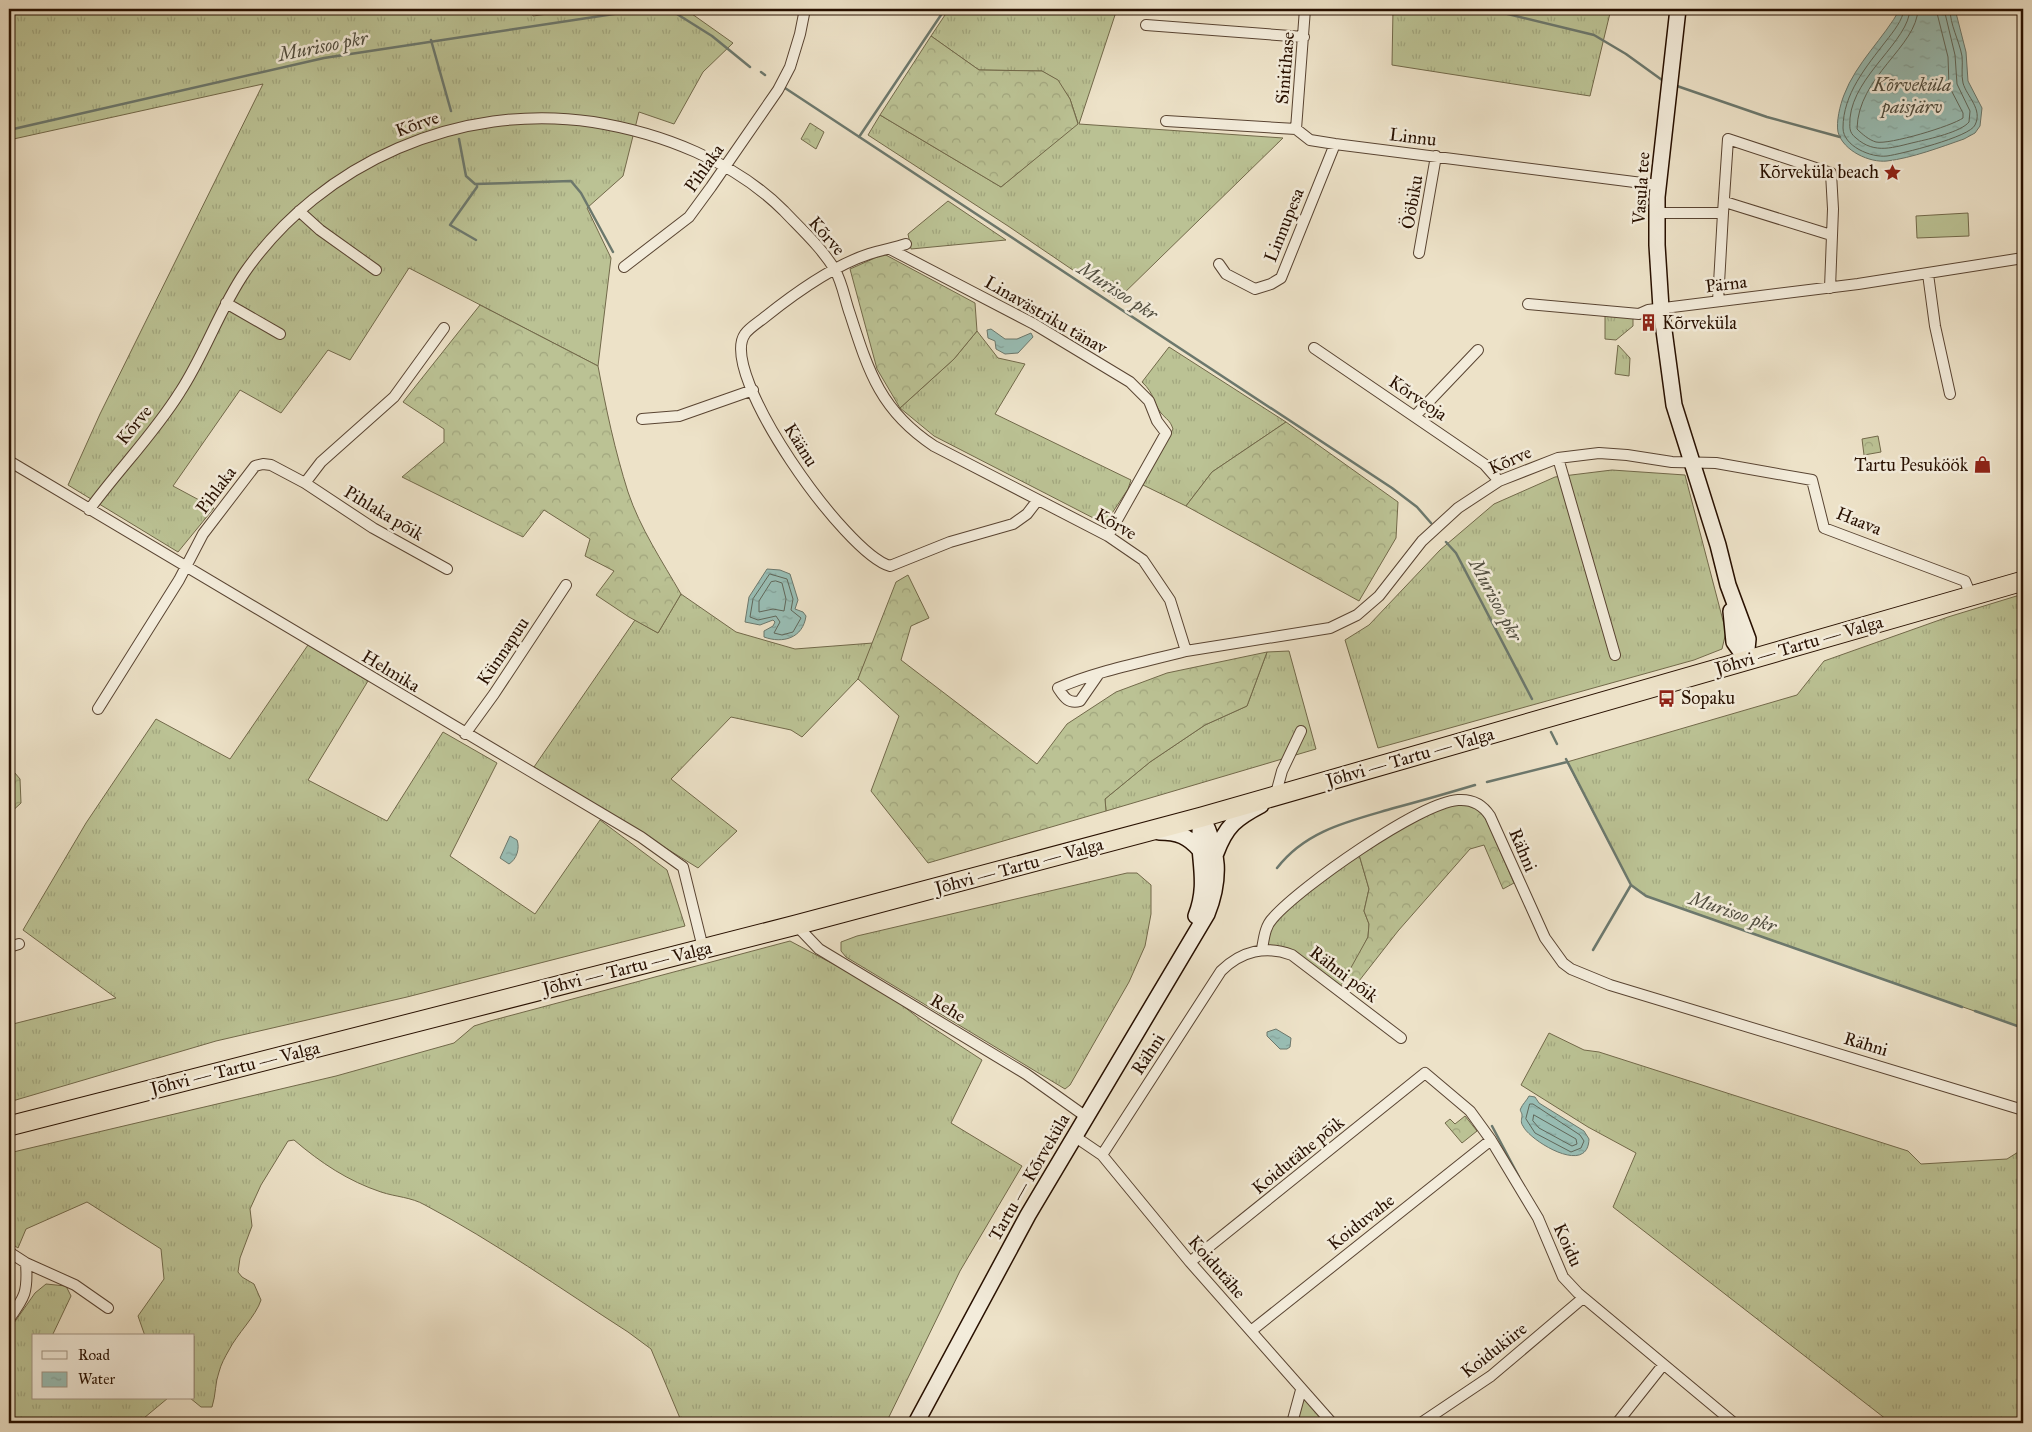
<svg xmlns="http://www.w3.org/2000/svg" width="2032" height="1432" font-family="'IM FELL Great Primer',serif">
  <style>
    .grass { fill: url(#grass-tufts); stroke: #72694a }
    .forest { fill: url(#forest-crowns); stroke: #72694a }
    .pitch { fill: #bbc294; stroke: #72694a }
    .water { fill: url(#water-ripples); stroke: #6c786d }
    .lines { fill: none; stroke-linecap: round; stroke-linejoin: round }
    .shore { stroke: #60675a; stroke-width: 1 }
    .stream { stroke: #6c786d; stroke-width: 2.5 }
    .street-casing { stroke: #594432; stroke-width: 12 }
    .secondary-casing { stroke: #281000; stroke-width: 18 }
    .highway-casing { stroke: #281000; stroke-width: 21 }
    .street { stroke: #f3ecdb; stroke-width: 10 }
    .secondary { stroke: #f3ecdb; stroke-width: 15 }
    .highway { stroke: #ede2c8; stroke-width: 19 }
    .labels { text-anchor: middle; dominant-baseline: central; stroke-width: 5; stroke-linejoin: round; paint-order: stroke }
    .street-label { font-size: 18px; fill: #281000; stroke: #f3ecdb }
    .poi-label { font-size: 18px; fill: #281000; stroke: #f3ecdb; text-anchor: end }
    .water-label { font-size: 19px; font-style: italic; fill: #504d3f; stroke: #f3ecdb }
  </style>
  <defs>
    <pattern id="grass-tufts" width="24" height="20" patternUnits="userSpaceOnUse" patternTransform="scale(1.25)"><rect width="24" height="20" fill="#bbc294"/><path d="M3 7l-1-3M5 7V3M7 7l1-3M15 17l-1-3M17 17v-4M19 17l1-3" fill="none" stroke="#a1a67e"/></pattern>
    <pattern id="forest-crowns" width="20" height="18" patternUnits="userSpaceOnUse" patternTransform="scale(1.25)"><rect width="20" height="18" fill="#bbc294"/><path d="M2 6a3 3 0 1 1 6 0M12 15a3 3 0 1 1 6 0" fill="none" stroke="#a1a67e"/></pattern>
    <pattern id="water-ripples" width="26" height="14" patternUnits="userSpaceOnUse" patternTransform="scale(1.25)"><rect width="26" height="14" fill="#99beb5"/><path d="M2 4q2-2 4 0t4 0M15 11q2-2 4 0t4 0" fill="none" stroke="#84a29a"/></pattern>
  </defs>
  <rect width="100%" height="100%" fill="#ede2c8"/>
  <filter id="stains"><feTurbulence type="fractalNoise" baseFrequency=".004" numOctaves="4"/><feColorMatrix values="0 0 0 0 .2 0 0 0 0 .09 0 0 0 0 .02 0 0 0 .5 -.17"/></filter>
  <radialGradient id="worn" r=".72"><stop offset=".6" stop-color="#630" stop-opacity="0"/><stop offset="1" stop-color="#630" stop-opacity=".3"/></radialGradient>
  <path class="grass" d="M9,9H531L533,16L585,9H685L733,43L703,72L674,124L639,112L623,176L587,208L611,258L598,366L409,268L350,360L328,350L281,413L240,390L173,486L214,508L178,552L68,485L100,414L263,84L9,140Z
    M949,9H1117L1079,124L1283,138L1117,300L1008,226L868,135L880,115L1001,187L1078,123L1070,99L1057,80L1042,71L979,70L931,36Z
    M1393,9H1611L1590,96L1392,65Z
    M948,201L1006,240L911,249L908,234Z
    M1605,315L1633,318V326L1616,340L1605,339Z
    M977,331L998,358L1025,364L995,414L1131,480L1128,489L1105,524L934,436L900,408L954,359Z
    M1618,345L1630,358L1629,376L1615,374Z
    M1169,347L1286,422L1212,472L1186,506L1141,484L1173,429C1170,420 1167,420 1161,413C1153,403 1155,394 1142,382Z
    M1612,470L1685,475L1726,632L1722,649L1694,660L1378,748L1345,640L1369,625L1440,550L1494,504L1555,477Z
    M681,594L736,632L795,649L873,643L858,679L802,737L791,730L731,717L671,779L737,831L698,868L534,767L635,620L658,633Z
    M2023,594V1028L1646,896L1631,885L1567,762L1797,695L1824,661L1948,617Z
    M308,645L368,681L308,780L387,821L443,732L497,763L450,856L535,914L600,820L667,870L685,926L407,997L216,1041L9,1102V1025L116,998L23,930L86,823L156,719L230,759Z
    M1289,651L1316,749L1106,811L1105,799L1150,762L1205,725L1247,706L1267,652Z
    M1358,851L1369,889L1364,911L1369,924L1368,937L1348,977L1337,989L1292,955L1262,949L1272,919Z
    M1127,873H1137L1151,885V914L1145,946L1129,982L1070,1085L1065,1089L846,957L841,951V942L857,936Z
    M790,941L884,991L921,1020L982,1060L951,1123L1022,1166L960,1271L886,1423H682L651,1349L628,1332C561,1289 495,1242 425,1205C411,1197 396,1197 381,1192C348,1181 321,1163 294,1140L288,1141L261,1185L250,1209L252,1226L240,1258L238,1272L242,1277L254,1284L261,1300C256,1316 237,1334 229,1350C225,1357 221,1364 219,1372C215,1382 216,1395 212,1407H201L190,1398H194V1336H145L138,1316L164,1279L161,1249L87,1202L26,1229L18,1248L9,1242V1153L336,1076L454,1043L474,1026L490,1021Z
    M1549,1033L1584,1050L1599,1052L1908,1151L1921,1164L2007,1159L2023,1149V1423H1891L1613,1207L1636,1153L1588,1127L1521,1085Z
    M46,1284L66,1286L71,1296L52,1336H34V1398H168L138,1423H9V1330L35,1293Z"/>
  <path class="forest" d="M931,36L979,70L1042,71L1058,80L1070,99L1078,124L1001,187L880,115Z
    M810,123L824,132L816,149L801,139Z
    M884,254L975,303L977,331L954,359L900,408L877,369L850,269Z
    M480,305L598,366C606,409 615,451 628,492C640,528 662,561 681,594L658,633L629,617L596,595L614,571L585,556L590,539L544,510L523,537L402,477L444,442V429L403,402Z
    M1286,422L1398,502L1396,538L1359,601L1186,506L1212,472Z
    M1878,436L1881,452L1864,455L1862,439Z
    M908,575L929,618L911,626L901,660L1037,764L1067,724L1116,692L1167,673L1267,652L1247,706L1205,725L1150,762L1105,799L1106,811L928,863L871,791L899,716L858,679L896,582Z
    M9,766L20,779L21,803L9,814Z
    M1458,800L1478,808L1486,819L1514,883L1503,889L1484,845L1470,849L1398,931L1359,981L1354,982L1348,977V973L1368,937L1369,924L1364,911L1369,889L1358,851L1396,826Z
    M1465,1116L1477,1131L1462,1143L1445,1123L1450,1119L1455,1124Z
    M1301,1390L1332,1423H1292Z"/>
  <path class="pitch" d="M1968,213L1969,236L1917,238L1916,216Z"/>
  <path class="water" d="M1900,9H1955L1966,52L1968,81L1982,108L1980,126L1975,133L1964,139C1941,147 1912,158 1887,161C1870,163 1843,151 1838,132C1836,122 1840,105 1844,95C1856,63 1884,38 1900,9Z
    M991,329L1005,339H1017L1031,333L1033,337L1018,353L1005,354L996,349L995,341L988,338L987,330Z
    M767,569L780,570L790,574L798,600L795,609L803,612L806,616C803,638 783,644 764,637V631L773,626L775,622L773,620L760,625L745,622L749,597Z
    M510,836L517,840C520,848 517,859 509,864L500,858Z
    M1276,1029L1291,1038L1290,1047L1287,1049H1280L1267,1036V1032Z
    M1529,1096L1535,1097L1539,1103L1584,1131L1589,1139C1588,1177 1529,1140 1523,1126C1520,1122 1522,1119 1522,1115C1522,1112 1519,1111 1521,1108C1522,1105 1527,1100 1529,1096Z"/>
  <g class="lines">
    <path class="shore" d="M1904,9C1903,20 1893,32 1886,41C1866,67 1843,94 1843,128C1843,146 1871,158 1887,156C1901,154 1970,137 1975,125C1983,109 1967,97 1963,83C1961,75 1963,65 1962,56C1959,40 1950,25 1950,9
      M1910,9C1909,41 1854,75 1850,118C1850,126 1848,132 1856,138C1875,155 1894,147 1916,142C1929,139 1961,132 1969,122L1970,111L1957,84L1955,55L1944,9
      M1918,9C1917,47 1858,76 1857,129C1862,134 1869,140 1876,142C1889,145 1952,126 1963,118V113L1949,86L1948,57L1936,9
      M770,574L787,579L793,599L791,610L801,618L793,632L782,635L774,633L780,622L776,616L758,620L750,617L753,599Z
      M776,581L782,583L786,599L784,611L773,609L759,612V601L771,582Z
      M1530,1104H1533L1580,1135L1584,1141L1581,1148L1571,1152L1535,1133L1526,1119Z
      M1534,1115L1576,1139L1577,1144L1572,1146L1539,1128L1533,1121Z"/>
    <path class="stream" d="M669,9L712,36L750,67
      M1487,9L1594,35L1626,54L1662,80
      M431,40L451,111
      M761,72L765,75
      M1677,86L1767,117L1840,137
      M785,88L1392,488L1417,507L1431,523
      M9,130L324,58L647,9
      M859,137L945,9
      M459,139L466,176L475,184L571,181L581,193L613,252
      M476,240L450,225L477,187V184
      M1446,542L1456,553L1532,699
      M1551,732L1557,744
      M1566,759L1631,885L1646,896L1962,1007
      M1487,782L1567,762
      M1277,868C1306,830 1350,821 1394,808C1421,801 1448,793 1475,785
      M1593,950L1631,885
      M1975,1011L2023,1028
      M1492,1126L1519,1177"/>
    <defs>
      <path id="street" d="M1146,25L1304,37
        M1166,121L1296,129L1310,140L1335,144L1658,185
        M1296,129L1305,9
        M1725,202L1831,235
        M299,211L320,230L376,270
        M1657,213H1723L1728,139L1831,173L1833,209L1830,288
        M906,244C894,248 881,250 869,254C832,266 795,293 765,317C759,322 749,328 745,334C717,373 846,554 890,566L950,542L1013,524L1027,514L1037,501
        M890,249L1034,324L1130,382L1149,401L1157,421L1166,433L1108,536
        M1419,253L1436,156
        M1219,264L1226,274L1255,289L1271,284L1281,278L1335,144
        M624,267L689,217L711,187L778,90L790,67L800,34L805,9
        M1928,274L1935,326L1950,394
        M1718,301L1723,213
        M226,303L280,334
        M1528,304L1639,314L1648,310L1858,284L2023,258
        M1314,348L1484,464L1499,481
        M1416,415L1478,350
        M642,419L679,416L753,390
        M1558,458L1615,655
        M9,461L641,837L683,867L703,948
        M305,483L321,462L394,397L444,328
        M89,510C118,470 154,434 180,392C205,354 219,310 245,272C322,162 460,102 593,122C662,133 734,161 784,211C801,229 822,248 835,270C842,282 845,300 850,314C869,373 881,411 934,446L1108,536L1143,560L1170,600L1186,651L1330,628L1357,615L1379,596L1422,541L1458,508L1499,481L1558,458L1599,453L1627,455L1672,462L1716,463L1812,480L1824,528L1965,581L1972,598
        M1098,675L1080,701C1068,704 1064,697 1058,688C1096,671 1145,662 1186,651
        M98,709L179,580L203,534L255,466L263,464L271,465L305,483L373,528L447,569
        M465,734L494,694L566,585
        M1275,797L1282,771L1301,731
        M796,925L819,949L1026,1074L1085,1116
        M9,947L19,944
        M1262,949C1264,938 1265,926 1273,918C1300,887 1419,803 1458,800C1472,799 1483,805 1490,816L1545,938L1563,963L1571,969L1610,985L2023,1110
        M1074,1136L1102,1155L1190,1262L1332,1423
        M1102,1155L1221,971C1241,951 1266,945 1292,955L1401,1038
        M9,1252L26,1263L75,1285L108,1308
        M1190,1262L1425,1073L1470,1111L1491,1140L1538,1218L1563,1277L1578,1293L1734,1423
        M9,1319C25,1297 28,1292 26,1263
        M1251,1331L1491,1140
        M1292,1423L1301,1390
        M1421,1423L1491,1376L1583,1298
        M1617,1423L1663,1365"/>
      <path id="secondary" d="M1678,9L1657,197V245L1661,308L1674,405L1718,545L1728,585L1748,639L1746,659
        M1731,611L1734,642L1746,659
        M1159,832C1178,832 1188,836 1200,850
        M1216,853C1226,826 1236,818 1261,805
        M1196,916C1211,878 1194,853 1202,817
        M916,1423L1028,1215L1207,914C1221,879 1219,850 1202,817"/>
      <path id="highway" d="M9,1126L796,925L1202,817L2023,581"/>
    </defs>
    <use href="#street" class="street-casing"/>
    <use href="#secondary" class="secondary-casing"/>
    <use href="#highway" class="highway-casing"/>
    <use href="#street" class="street"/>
    <use href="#secondary" class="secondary"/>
    <use href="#highway" class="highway"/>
  </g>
  <defs>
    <symbol id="sight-bare" viewBox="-9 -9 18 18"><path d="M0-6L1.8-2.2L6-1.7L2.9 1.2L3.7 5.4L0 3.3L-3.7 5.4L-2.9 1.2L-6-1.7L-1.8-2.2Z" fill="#8f2418" stroke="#f3ecdb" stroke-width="2.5" paint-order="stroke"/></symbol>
    <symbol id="building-bare" viewBox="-9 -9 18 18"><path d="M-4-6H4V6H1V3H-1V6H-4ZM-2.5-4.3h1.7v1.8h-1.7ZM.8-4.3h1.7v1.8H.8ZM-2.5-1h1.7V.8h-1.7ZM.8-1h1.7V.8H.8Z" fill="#8f2418" stroke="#f3ecdb" stroke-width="2.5" paint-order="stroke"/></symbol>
    <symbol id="shop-bare" viewBox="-9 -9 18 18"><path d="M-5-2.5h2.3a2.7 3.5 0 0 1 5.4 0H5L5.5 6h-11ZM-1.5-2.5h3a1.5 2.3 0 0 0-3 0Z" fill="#8f2418" stroke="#f3ecdb" stroke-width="2.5" paint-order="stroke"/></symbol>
    <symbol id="bus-bare" viewBox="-9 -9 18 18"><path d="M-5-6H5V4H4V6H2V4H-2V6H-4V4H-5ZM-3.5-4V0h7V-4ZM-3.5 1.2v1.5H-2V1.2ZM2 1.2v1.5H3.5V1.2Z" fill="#8f2418" stroke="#f3ecdb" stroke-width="2.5" paint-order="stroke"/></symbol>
  </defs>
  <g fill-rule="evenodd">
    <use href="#sight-bare" x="1880" y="160" width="25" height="25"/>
    <use href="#building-bare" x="1636" y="310" width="25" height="25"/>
    <use href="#shop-bare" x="1970" y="452" width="25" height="25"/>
    <use href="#bus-bare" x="1654" y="686" width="25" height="25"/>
  </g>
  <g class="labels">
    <g class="street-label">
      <text transform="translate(1285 68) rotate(-85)">Sinitihase</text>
      <text transform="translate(417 124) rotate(-19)">Kõrve</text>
      <text transform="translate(1413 137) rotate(7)">Linnu</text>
      <text transform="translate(704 168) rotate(-55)">Pihlaka</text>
      <text transform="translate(1641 188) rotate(-86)">Vasula tee</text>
      <text transform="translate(1412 202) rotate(-80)">Ööbiku</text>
      <text transform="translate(1284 225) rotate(-68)">Linnupesa</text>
      <text transform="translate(827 236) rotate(49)">Kõrve</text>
      <text transform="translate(1726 284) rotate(-7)">Pärna</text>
      <text transform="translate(1046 315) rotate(30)">Linavästriku tänav</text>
      <text transform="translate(1418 398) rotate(34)">Kõrveoja</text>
      <text transform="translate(134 425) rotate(-51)">Kõrve</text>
      <text transform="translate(801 445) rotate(58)">Käänu</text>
      <text transform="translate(1510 460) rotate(-24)">Kõrve</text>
      <text transform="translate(216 490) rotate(-53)">Pihlaka</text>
      <text transform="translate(384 513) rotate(31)">Pihlaka põik</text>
      <text transform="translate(1859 521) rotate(22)">Haava</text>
      <text transform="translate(1116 524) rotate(30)">Kõrve</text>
      <text transform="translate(1799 645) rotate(-16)">Jõhvi — Tartu — Valga</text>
      <text transform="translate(503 651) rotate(-56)">Künnapuu</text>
      <text transform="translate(391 671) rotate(31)">Helmika</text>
      <text transform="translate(1410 757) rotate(-16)">Jõhvi — Tartu — Valga</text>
      <text transform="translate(1523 850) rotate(67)">Rähni</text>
      <text transform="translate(1019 866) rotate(-15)">Jõhvi — Tartu — Valga</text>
      <text transform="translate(627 968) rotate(-14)">Jõhvi — Tartu — Valga</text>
      <text transform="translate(1344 974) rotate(37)">Rähni põik</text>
      <text transform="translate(948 1008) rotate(31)">Rehe</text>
      <text transform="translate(1866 1044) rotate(17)">Rähni</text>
      <text transform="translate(1148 1054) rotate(-57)">Rähni</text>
      <text transform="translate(235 1068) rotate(-14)">Jõhvi — Tartu — Valga</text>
      <text transform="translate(1298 1155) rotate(-39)">Koidutähe põik</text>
      <text transform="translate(1029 1177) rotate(-60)">Tartu — Kõrveküla</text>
      <text transform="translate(1361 1222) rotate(-38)">Koiduvahe</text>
      <text transform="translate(1568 1245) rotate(66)">Koidu</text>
      <text transform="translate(1217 1267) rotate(49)">Koidutähe</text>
      <text transform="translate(1494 1350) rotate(-38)">Koidukiire</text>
    </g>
    <g class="poi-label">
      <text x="1879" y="172">Kõrveküla beach</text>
      <text x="1662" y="323" text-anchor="start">Kõrveküla</text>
      <text x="1968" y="465">Tartu Pesuköök</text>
      <text x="1681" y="698" text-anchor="start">Sopaku</text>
    </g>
    <g class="water-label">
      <text transform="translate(323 46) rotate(-11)">Murisoo pkr</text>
      <text x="1912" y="84">Kõrveküla<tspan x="1912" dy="22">paisjärv</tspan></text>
      <text transform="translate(1118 291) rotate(33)">Murisoo pkr</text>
      <text transform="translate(1496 600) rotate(62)">Murisoo pkr</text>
      <text transform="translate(1733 912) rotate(19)">Murisoo pkr</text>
    </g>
  </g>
  <rect width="2032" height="1432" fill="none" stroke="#ede2c8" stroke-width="30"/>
  <rect x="10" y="10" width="2012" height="1412" fill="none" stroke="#281000" stroke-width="2.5"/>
  <rect x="15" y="15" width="2002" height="1402" fill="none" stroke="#281000"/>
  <rect x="32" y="1334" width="162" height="65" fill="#f3ecdb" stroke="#a29483"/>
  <rect x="42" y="1351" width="25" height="8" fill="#f3ecdb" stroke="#a29483"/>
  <text x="78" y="1360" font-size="15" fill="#281000">Road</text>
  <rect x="42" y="1372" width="25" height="15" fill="url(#water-ripples)" stroke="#a29483"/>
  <text x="78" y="1384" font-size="15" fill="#281000">Water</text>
  <rect width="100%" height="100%" filter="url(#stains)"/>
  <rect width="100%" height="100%" fill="url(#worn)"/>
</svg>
